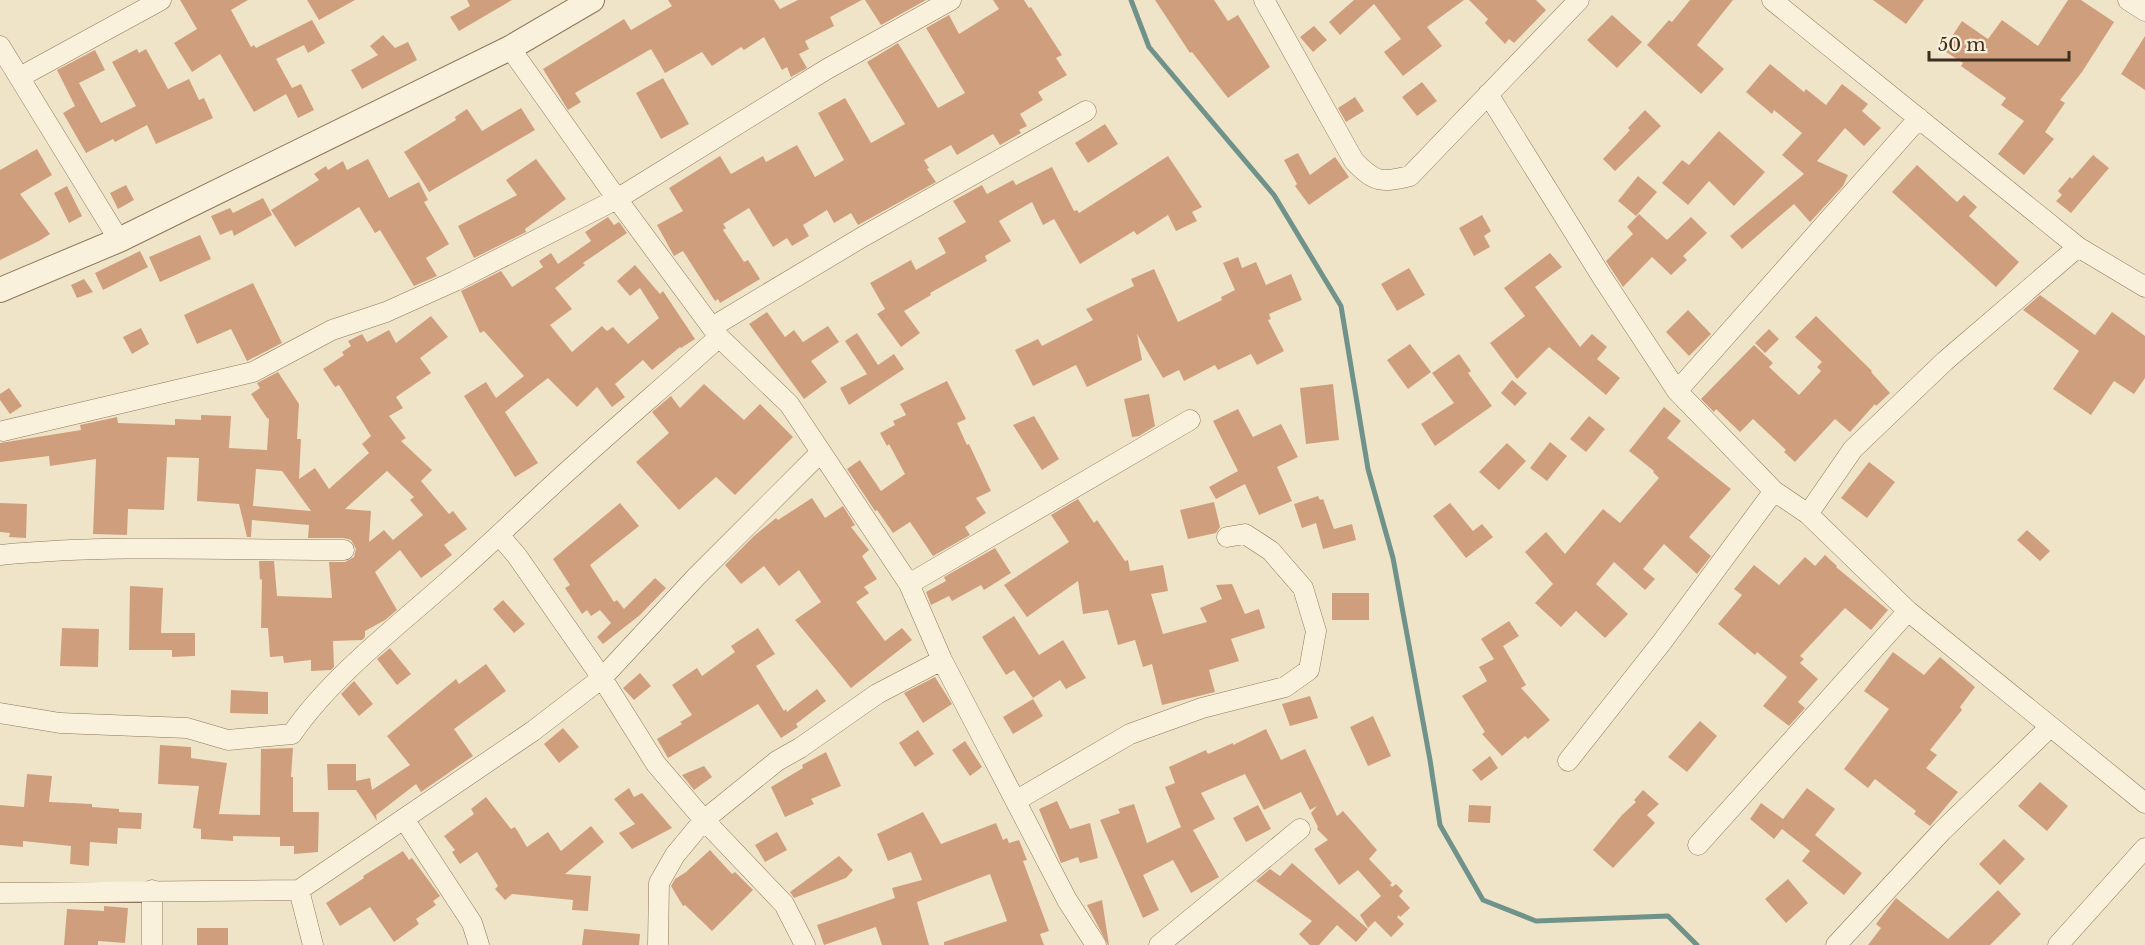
<svg xmlns="http://www.w3.org/2000/svg" width="2145" height="945" font-family="'Libre Baskerville',serif">
  <style>
    .lines { fill: none; stroke-linecap: round; stroke-linejoin: round }
    .stream { stroke: #6f938a; stroke-width: 5 }
    .building { fill: #cf9f7d; fill-rule: evenodd }
    .minor-casing { stroke: #8d765c; stroke-width: 21 }
    .tertiary-casing { stroke: #8d765c; stroke-width: 26 }
    .minor { stroke: #faf1dc; stroke-width: 20 }
    .tertiary { stroke: #faf1dc; stroke-width: 24 }
  </style>
  <rect width="100%" height="100%" fill="#f0e4c8"/>
  <g class="lines">
    <path class="stream" d="M1131,0L1149,47L1274,195L1341,306L1368,469L1393,558L1430,760L1440,825L1483,900L1536,921L1668,916L1697,945"/>
  </g>
  <path class="building" d="M180,0H248L231,10L251,47L254,45L256,48L312,20L325,43L308,53L304,45L276,59L292,88L301,84L314,110L298,118L286,94L254,112L220,54L192,72L174,43L197,29Z
    M307,0H355L319,20Z
    M467,0H512L459,31L450,17L470,6Z
    M668,0H774L780,9L798,0H862L830,17L834,26L805,41L809,49L799,54L807,68L791,77L787,67L782,70L764,37L744,50L741,47L712,66L702,52L665,73L651,49L575,93L581,102L568,110L543,69L624,19L631,30L672,6Z
    M865,0H926L881,25Z
    M993,0H1024L1029,8L1031,7L1062,55L1056,58L1067,75L1038,92L1043,100L1020,114L1027,126L1019,130L1021,133L1000,145L993,134L957,155L951,145L924,160L929,168L927,169L936,182L858,225L851,213L834,223L827,210L803,225L809,236L792,246L787,238L773,247L749,208L723,224L726,228L723,230L744,262L748,260L760,279L720,303L718,299L715,301L683,251L674,256L657,225L683,211L669,188L720,156L731,174L763,156L766,162L797,145L815,177L844,160L818,113L845,98L871,143L905,124L867,62L898,43L938,108L965,93L926,28L949,15L959,34L999,9Z
    M1155,0H1214L1228,21L1238,15L1270,67L1228,98L1192,52L1190,53Z
    M1354,0H1464L1427,27L1442,46L1403,76L1384,52L1401,39L1374,4L1340,35L1329,22Z
    M1469,0H1536L1546,10L1514,43L1509,39L1505,44L1485,23L1488,19Z
    M1690,0H1733L1697,45L1724,69L1701,94L1647,45L1669,20L1672,22Z
    M1873,0H1924L1906,24Z
    M2068,0H2081L2114,22L2082,72L2060,100L2065,103L2045,132L2054,139L2024,175L1998,154L2024,121L2001,105L2006,98L1961,66L1963,63L1943,50L1962,21L1988,39L2002,20L2038,46Z
    M1612,15L1642,42L1617,68L1587,40Z
    M1314,26L1327,40L1313,52L1300,37Z
    M383,35L395,48L408,42L417,60L362,89L351,70L378,55L370,46Z
    M2145,36V90L2121,74Z
    M137,49L139,53L146,49L168,89L189,79L199,100L204,98L213,118L156,144L147,125L115,142L113,139L86,153L63,113L75,106L57,70L95,50L105,70L79,83L101,123L136,106L112,62Z
    M1770,64L1804,92L1806,89L1826,105L1842,84L1868,104L1862,111L1881,128L1864,146L1845,128L1817,161L1848,175L1843,186L1811,221L1810,222L1794,204L1742,249L1730,236L1804,174L1782,155L1802,133L1774,110L1772,114L1746,92Z
    M663,78L689,124L661,139L636,93Z
    M1422,82L1437,101L1417,116L1402,97Z
    M1355,97L1364,111L1346,122L1338,108Z
    M521,108L535,130L429,192L404,152L456,120L455,117L467,109L482,131Z
    M1645,110L1661,126L1615,171L1603,159L1630,130L1628,128Z
    M1105,124L1118,144L1088,163L1075,143Z
    M1719,131L1765,172L1734,206L1709,181L1688,205L1662,183L1682,160L1689,165Z
    M37,149L52,175L20,194L50,234L39,241L0,260V170Z
    M1298,153L1310,175L1335,157L1349,177L1309,205L1295,186L1297,184L1284,160Z
    M2093,155L2109,168L2071,213L2056,201L2062,195L2058,191L2070,177L2072,179Z
    M1168,156L1202,207L1192,212L1197,221L1176,231L1168,215L1137,235L1134,231L1080,264L1054,219L1043,225L1032,202L999,221L1011,241L985,256L987,261L930,293L931,295L904,311L920,333L901,347L877,314L885,309L870,283L911,260L916,270L946,253L938,238L966,222L953,201L982,185L987,194L1013,180L1016,185L1052,167L1074,211L1077,210L1079,213Z
    M368,159L389,198L419,182L428,200L424,202L449,244L426,258L437,276L414,286L380,230L375,233L359,207L295,247L271,210L319,180L314,174L326,166L328,170L343,161L347,170Z
    M536,159L566,199L525,229L526,232L474,258L458,226L517,195L506,180Z
    M1917,165L1957,202L1964,195L1977,207L1969,216L2019,262L1996,287L1892,192Z
    M1638,176L1657,192L1636,216L1618,201Z
    M126,185L134,200L118,209L110,193Z
    M67,186L82,216L69,223L54,193Z
    M263,198L272,215L234,236L232,230L220,235L211,216L230,208L233,213Z
    M1639,214L1667,240L1691,217L1707,233L1683,256L1687,260L1671,275L1652,257L1623,287L1606,261L1633,234L1627,227Z
    M1482,215L1491,231L1484,236L1490,247L1474,256L1459,228Z
    M608,217L614,225L619,222L627,233L583,263L585,265L555,288L572,309L550,325L572,352L602,326L607,331L613,327L628,344L659,318L640,288L630,296L617,281L635,265L660,294L663,291L695,339L681,348L680,347L652,370L643,360L615,384L625,397L612,407L597,387L577,407L548,378L535,388L505,412L538,463L515,477L464,396L486,382L496,398L524,376L484,331L480,333L461,291L501,271L512,287L543,267L539,261L551,253L558,264L591,241L585,232Z
    M200,235L211,259L160,282L149,257Z
    M140,251L148,267L103,290L95,273Z
    M1550,253L1562,267L1535,287L1580,347L1592,334L1607,347L1597,359L1620,378L1606,395L1549,347L1517,379L1490,343L1525,316L1504,288Z
    M1238,257L1242,268L1256,262L1266,285L1291,274L1302,300L1269,314L1271,319L1268,320L1284,351L1257,365L1251,354L1218,370L1215,365L1184,381L1179,370L1163,378L1137,334L1142,360L1087,387L1076,365L1033,386L1015,350L1038,339L1042,346L1093,320L1086,309L1134,286L1131,279L1154,269L1178,322L1222,300L1221,297L1235,290L1223,263Z
    M1409,268L1425,295L1397,311L1381,284Z
    M84,279L93,292L77,298L71,285Z
    M253,283L282,343L247,361L231,329L197,344L184,315Z
    M2040,295L2095,335L2112,312L2145,336V378L2134,394L2114,381L2091,415L2053,389L2079,351L2023,310Z
    M1688,310L1711,334L1689,356L1666,332Z
    M767,312L785,337L794,330L803,342L828,326L839,342L811,361L827,382L804,399L749,324Z
    M431,316L448,337L420,358L431,373L396,397L403,408L389,416L406,438L401,441L432,470L421,481L449,514L453,511L467,529L444,545L452,555L421,578L400,550L375,572L397,610L385,620L365,631V637L362,640L333,641L334,667L331,670L311,671V660L284,663L283,656L270,657L268,628H261L262,579L260,580L259,561H274L277,596L332,598L329,562H345L354,557L356,549L351,540L344,538H308L309,525L252,520L251,537H247L239,504L197,501L199,458L167,457L164,510L128,509L127,535L93,534L96,459L50,466L49,456L0,462V443L81,430L80,425L117,417L118,423L175,425V419L201,420V415L231,416L229,448L267,450L269,419L267,418L251,394L260,388L257,383L278,372L299,404L297,439H301L299,479L315,468L329,489L369,453L362,444L371,436L339,385L335,387L323,369L344,355L342,352L351,346L348,341L362,334L367,342L389,330L396,343ZM256,469L282,471L311,511L253,506ZM387,471L414,497L410,500L423,515L393,540L384,530L369,542L371,511L345,509Z
    M1816,316L1872,371L1871,372L1890,393L1876,406L1875,404L1850,432L1835,419L1795,462L1784,452L1786,450L1753,419L1740,432L1716,409L1714,412L1701,399L1754,345L1773,363L1769,367L1799,395L1821,371L1817,367L1822,362L1795,337Z
    M141,328L149,344L132,354L123,337Z
    M1769,329L1779,339L1765,353L1755,343Z
    M857,333L878,365L894,354L904,369L849,405L840,388L867,374L845,341Z
    M1410,344L1431,372L1408,389L1387,360Z
    M1459,354L1471,371L1468,373L1492,406L1435,446L1421,424L1454,403L1432,373Z
    M1512,380L1527,393L1515,406L1501,393Z
    M947,381L966,419L957,423L967,445L969,444L991,491L976,498L986,513L965,527L970,535L933,556L910,522L893,533L877,510L875,511L847,469L860,460L881,491L905,474L889,444L887,446L880,433L895,425L893,421L906,415L900,404Z
    M704,384L744,420L760,404L793,437L735,495L716,477L679,510L636,462L669,433L652,412L671,396L680,408Z
    M1333,384L1339,440L1306,444L1300,388Z
    M9,388L22,406L10,414L0,400V394Z
    M1149,394L1155,426L1139,436L1132,437L1124,399Z
    M1664,407L1681,421L1667,438L1731,489L1689,537L1711,556L1697,574L1664,544L1643,569L1655,579L1645,590L1614,562L1596,584L1628,614L1605,638L1576,611L1561,627L1535,603L1553,584L1525,552L1546,532L1565,554L1603,509L1620,523L1659,478L1653,472L1654,471L1629,451Z
    M1238,409L1253,437L1281,424L1298,457L1277,467L1292,501L1259,515L1245,484L1216,499L1209,487L1238,471L1213,421Z
    M1034,416L1059,459L1042,470L1013,425Z
    M1589,416L1605,429L1586,452L1570,439Z
    M1550,442L1567,456L1547,481L1530,468Z
    M1507,443L1526,461L1499,490L1479,472Z
    M1869,462L1895,482L1867,518L1841,498Z
    M1318,496L1320,500L1323,499L1334,529L1352,524L1356,540L1323,549L1316,523L1302,528L1294,504Z
    M812,498L825,518L843,506L855,525L851,527L869,550L862,556L877,579L864,587L869,593L856,602L885,641L902,628L912,640L851,688L795,620L821,602L799,570L779,586L764,566L741,584L725,565L754,536L776,518L778,520Z
    M1078,499L1094,523L1097,520L1125,561L1128,560L1130,571L1163,565L1168,591L1151,594L1163,634L1207,622L1200,608L1222,599L1216,585L1232,584L1245,614L1259,609L1265,628L1231,639L1239,661L1209,670L1215,692L1162,705L1152,664L1143,667L1135,640L1118,645L1108,610L1083,614L1078,581L1027,617L1004,585L1069,542L1051,515Z
    M1214,502L1220,527L1216,533L1188,539L1180,510Z
    M0,503L27,504L26,538L9,537L10,533L0,532Z
    M620,503L639,526L590,565L614,602L617,600L624,609L655,578L666,588L640,615L603,644L597,637L611,623L600,610L591,616L587,610L582,614L565,588L570,585L553,559Z
    M1450,503L1473,531L1482,524L1493,537L1466,558L1433,516Z
    M2027,530L2050,551L2040,561L2017,540Z
    M995,548L1011,573L984,590L981,585L952,601L949,596L931,605L926,592L946,581L944,577Z
    M1825,555L1837,566L1836,567L1888,610L1871,630L1845,608L1800,656L1804,659L1800,663L1818,679L1798,702L1805,708L1789,726L1763,706L1787,677L1757,652L1755,655L1718,624L1742,595L1734,589L1754,565L1779,585L1805,557L1815,566Z
    M130,586L163,588L161,633H195V656L172,657V650H129Z
    M1332,593H1369V620H1332Z
    M503,600L525,624L514,633L493,609Z
    M1014,616L1039,655L1063,640L1086,678L1066,689L1060,680L1033,698L1014,670L1006,675L982,637Z
    M1509,621L1519,636L1503,646L1526,685L1521,688L1550,720L1528,739L1525,736L1502,756L1482,734L1485,732L1462,696L1487,681L1479,667L1494,659L1481,639Z
    M62,628L99,629L98,667L60,666Z
    M758,628L775,654L756,666L784,711L786,709L787,712L817,689L826,701L796,724L798,727L781,738L758,704L668,758L657,739L682,724L680,722L692,715L672,685L697,668L702,676L735,652L731,646Z
    M390,648L411,674L397,685L377,659Z
    M1893,652L1924,675L1940,657L1975,687L1960,707L1962,710L1930,750L1937,755L1926,768L1958,792L1930,826L1914,814L1916,811L1875,779L1868,788L1844,769L1889,709L1864,691Z
    M486,664L506,691L454,729L473,756L421,792L416,784L376,815L377,821L356,790H328L327,764H356V781L370,778L372,790L410,765L387,736L456,679L459,684Z
    M640,673L651,686L634,700L623,688Z
    M935,677L952,704L923,723L904,693Z
    M354,681L373,704L359,716L341,694Z
    M231,690L268,692V714L230,713Z
    M1310,696L1318,718L1290,726L1282,704Z
    M1033,699L1043,716L1013,734L1003,717Z
    M1373,716L1391,756L1368,766L1350,727Z
    M1700,721L1717,736L1687,772L1668,757Z
    M563,728L579,747L559,763L544,744Z
    M1266,729L1281,760L1305,749L1337,816L1343,811L1377,850L1369,859L1392,883L1390,885L1392,887L1396,884L1403,891L1399,896L1410,908L1400,917L1399,915L1397,917L1404,924L1391,937L1375,921L1368,928L1360,915L1381,896L1358,870L1339,885L1314,849L1328,840L1317,829L1318,827L1311,813L1317,806L1310,810L1301,792L1264,810L1245,774L1201,793L1215,819L1193,830L1219,877L1191,893L1173,860L1143,875L1159,910L1143,918L1100,820L1120,813L1118,809L1134,804L1147,843L1181,827L1165,787L1175,783L1169,767L1206,750L1208,754L1233,743V745Z
    M918,730L934,754L915,767L899,743Z
    M965,741L982,767L970,776L952,750Z
    M160,745L191,747V758L227,763L219,814L260,815L261,749L293,748L291,777H293V812H319L318,852L294,854V846H280V837L233,836V841L201,839V829L193,828L199,786L158,784Z
    M826,752L841,786L811,799L814,804L785,817L771,787L803,768L802,765Z
    M1490,756L1498,768L1481,781L1472,770Z
    M704,766L712,777L694,790L682,775Z
    M27,774L52,776L49,802L92,804V807L119,809V812L142,813L141,829L118,828L117,844L90,842L89,866L70,864L71,846L23,841V847L0,845V805L24,807Z
    M2040,782L2068,806L2047,831L2018,806Z
    M629,788L634,797L642,793L672,828L632,849L619,833L635,824L614,799Z
    M1807,788L1835,809L1815,835L1862,873L1844,895L1802,861L1810,851L1782,829L1774,839L1750,819L1761,803L1783,819Z
    M1643,790L1659,804L1647,815L1655,823L1613,868L1593,850L1622,815L1636,802L1634,800Z
    M486,797L511,829L515,827L527,847L548,832L561,851L591,826L604,842L565,874L591,876L588,911L572,910L573,900L512,894L505,900L495,889L498,886L477,852L460,864L452,852L455,850L444,836L474,814L471,809Z
    M1057,801L1070,829L1090,823L1098,858L1080,863L1078,857L1061,863L1039,809Z
    M1258,805L1271,829L1246,842L1233,818Z
    M1469,805L1491,806L1490,823L1468,822Z
    M923,812L941,844L996,823L1003,840L1007,838L1009,843L1019,840L1027,860L1023,861L1049,931L1040,934L1044,945H944V942L1007,921L990,874L917,902L929,945H882L876,927L824,945L817,925L895,898L892,888L922,880L911,852L888,861L877,834Z
    M777,832L787,850L765,862L755,845Z
    M2004,839L2025,859L2000,885L1979,864Z
    M710,850L732,874L735,872L753,890L712,931L685,905L683,906L671,886L675,879L686,872Z
    M403,851L409,860L412,858L440,896L433,901L436,905L416,919L419,924L394,942L370,907L340,926L326,903L364,878L363,876Z
    M839,856L853,870L846,878L794,898L790,892Z
    M1292,863L1368,929L1356,942L1337,925L1319,945H1310L1299,934L1312,921L1256,881L1270,869L1280,876Z
    M1788,879L1808,903L1786,923L1765,899Z
    M1998,890L2021,914L1990,945H1868L1881,928L1876,924L1896,898L1948,939Z
    M1102,900L1109,945H1108L1087,905Z
    M104,906L128,908L125,943L98,941V945H64L67,909L104,911Z
    M197,928H228V945H197Z
    M584,929L640,934L639,945H582Z"/>
  <g class="lines">
    <defs>
      <path id="minor" d="M1264,0L1354,161C1375,183 1382,183 1410,176L1579,0
        M1772,0L2078,247L2145,287
        M2128,0L2145,11
        M0,46L119,240
        M510,48L617,199L719,337L789,404L909,584L942,660L990,752L1067,900L1096,945
        M20,77L161,0
        M1488,94L1602,277L1677,391L1774,491L1808,514L1908,611L2145,803
        M712,327L864,236L1086,111
        M1677,391L1919,118
        M3,431L253,372L332,330L386,312L455,281L617,199L827,69L951,0
        M1808,514L1853,449L1945,361L2078,247
        M500,536L517,556L602,678L656,764L704,820L784,904L805,945
        M0,555C115,544 229,550 344,550
        M909,584L1190,420
        M0,713L60,723L187,728L228,740L292,734C331,676 403,622 455,575C497,538 537,498 579,461C625,419 673,379 719,337
        M1568,761L1662,642L1774,491
        M1017,800L1130,734L1202,708L1285,687L1309,670L1316,631L1303,588L1271,551L1245,534L1227,537
        M404,819L472,923L479,945
        M1698,845L1908,611
        M299,890L313,945
        M0,893L299,890L533,731L602,678L696,577L820,453
        M152,945V890
        M658,945L659,883L675,855L704,820L777,761L800,748L877,694L942,660
        M1159,945L1300,829
        M1836,945L1942,831L2050,727
        M2058,945L2145,848"/>
      <path id="tertiary" d="M0,290L119,240L510,48L592,0"/>
    </defs>
    <use href="#minor" class="minor-casing"/>
    <use href="#tertiary" class="tertiary-casing"/>
    <use href="#minor" class="minor"/>
    <use href="#tertiary" class="tertiary"/>
  </g>
  <path d="M1929 51v9h140v-9" fill="none" stroke="#3d2e20" stroke-width="3"/>
  <text x="1938" y="51" font-size="18" fill="#3d2e20" stroke="#f7eed8" stroke-width="4.5" paint-order="stroke">50 m</text>
</svg>
